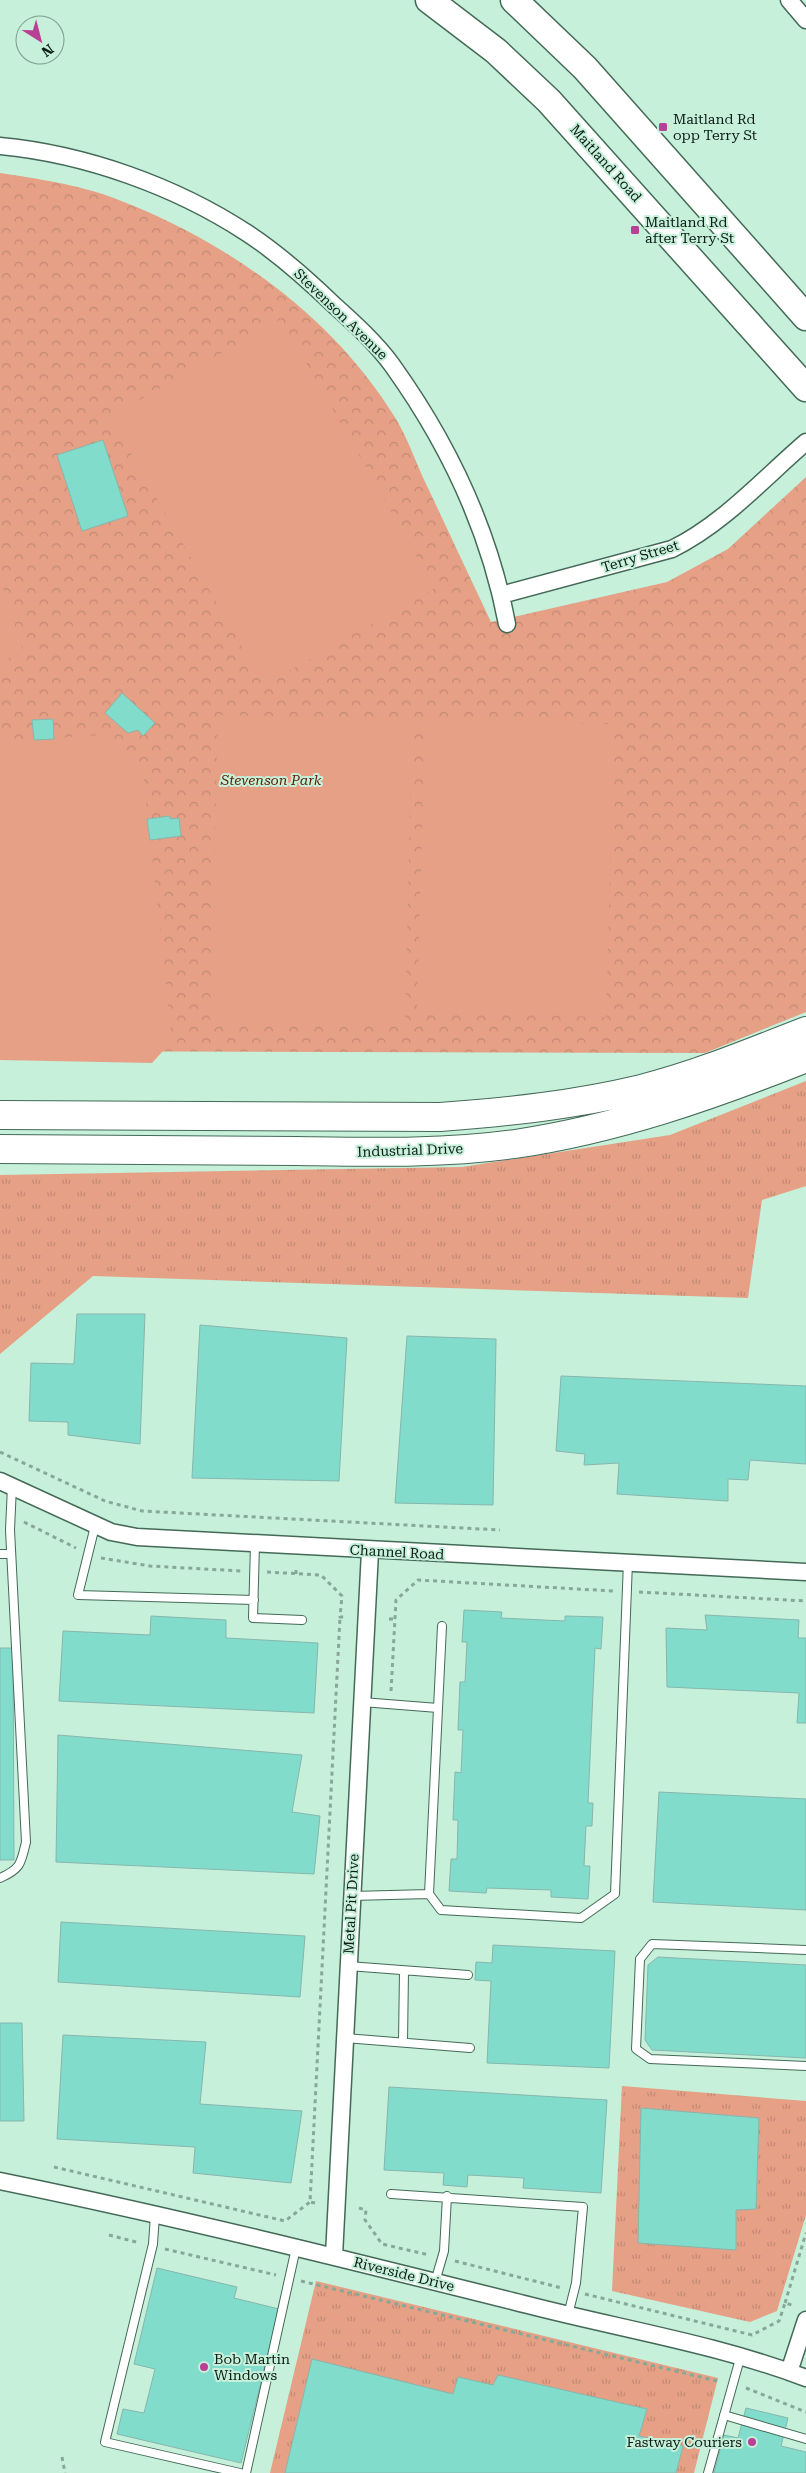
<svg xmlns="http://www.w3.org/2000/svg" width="806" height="2473" font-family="'Roboto Serif',serif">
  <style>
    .grass { fill: url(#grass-tufts) }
    .park { fill: url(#park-crowns) }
    .garden { fill: #e5a086 }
    .building { fill: #82dccc; stroke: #86b6ad }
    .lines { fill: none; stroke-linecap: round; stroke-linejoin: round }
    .service-casing { stroke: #446a57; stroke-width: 10 }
    .minor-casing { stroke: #446a57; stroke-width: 19 }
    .primary-casing { stroke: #446a57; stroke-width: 29 }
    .trunk-casing { stroke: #446a57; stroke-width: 30 }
    .path { stroke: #86a897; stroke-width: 3; stroke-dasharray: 4 4; stroke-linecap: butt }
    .service { stroke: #fff; stroke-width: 8 }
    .minor { stroke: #fff; stroke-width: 16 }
    .primary { stroke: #fff; stroke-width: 26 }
    .trunk { stroke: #fff; stroke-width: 28 }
    .poi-dot { fill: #b94094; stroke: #c6f0da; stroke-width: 2 }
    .labels { text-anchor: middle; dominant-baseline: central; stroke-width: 4; stroke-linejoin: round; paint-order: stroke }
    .poi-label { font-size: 14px; fill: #0e1e17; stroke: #c6f0da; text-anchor: start }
    .street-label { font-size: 14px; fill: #0e1e17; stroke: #c6f0da }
    .park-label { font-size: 14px; font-style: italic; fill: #5e2206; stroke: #c6f0da }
  </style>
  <defs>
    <pattern id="grass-tufts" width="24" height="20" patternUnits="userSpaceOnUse" patternTransform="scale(1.25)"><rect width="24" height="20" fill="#e5a086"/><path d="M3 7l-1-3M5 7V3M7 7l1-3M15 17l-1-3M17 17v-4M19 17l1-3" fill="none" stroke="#c38973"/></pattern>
    <pattern id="park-crowns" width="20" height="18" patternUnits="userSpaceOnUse" patternTransform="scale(1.25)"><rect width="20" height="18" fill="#e5a086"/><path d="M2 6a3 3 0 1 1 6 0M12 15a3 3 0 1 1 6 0" fill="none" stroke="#c38973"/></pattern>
  </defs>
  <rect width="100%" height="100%" fill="#c6f0da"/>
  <path class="grass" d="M806,1081V1186L762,1200L748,1298L93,1276L0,1354V1175L462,1167L670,1135Z
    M622,2086L806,2101V2215L777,2311L750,2322L612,2291Z
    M316,2281L718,2378L694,2473H270Z"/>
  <path class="park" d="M0,173C34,178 79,185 111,197C224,239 333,315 396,419C408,439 416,463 426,484C448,530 469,576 491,622L667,582L728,549L806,477V1012L705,1053L0,1051Z"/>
  <path class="garden" d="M281,319L435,588L264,685L110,417Z
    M0,579L24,653L0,661Z
    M218,715L412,719L405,1026L210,1022Z
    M425,720L614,724L606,1017L417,1012Z
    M101,735L143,772L172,1041L152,1063L0,1060V742Z"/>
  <path class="building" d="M103,440L128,516L82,531L57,455Z
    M122,693L155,723L143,736L138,730L128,733L105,713Z
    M53,719L54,739L34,740L32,720Z
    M170,816V819L179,818L181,836L150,840L147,819Z
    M77,1314H145L140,1444L68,1435V1422L29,1421L31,1363L74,1364Z
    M200,1325L347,1338L339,1481L192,1478Z
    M407,1336L496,1339L493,1505L395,1503Z
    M561,1376L806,1386V1464L750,1460L748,1480L728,1479V1501L617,1494L619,1463L584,1465L585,1454L556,1451Z
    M464,1610L502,1612L501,1618L565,1621V1616L603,1617L601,1649L595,1648L588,1803H593L592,1826H586L584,1866H590L588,1899L551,1897V1890L487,1888L486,1893L449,1891L451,1859H457L458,1820H453L455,1772L461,1773L463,1730H458L460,1682H465L467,1642H462Z
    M705,1615L799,1620L798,1638H806V1723H797L799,1693L667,1687L666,1628L707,1630Z
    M151,1616L226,1620V1638L318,1643L314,1713L59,1701L63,1631L150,1635Z
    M0,1648H13L14,1860H0Z
    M58,1735L302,1755L292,1812L320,1816L314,1874L56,1862Z
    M659,1792L806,1799V1910L653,1902Z
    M61,1922L305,1936L300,1997L58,1982Z
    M493,1945L615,1951L609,2068L487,2063L491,1981L475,1980L476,1962L492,1963Z
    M658,1957L806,1965V2058L652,2050L645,2040L648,1965Z
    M0,2023H22L24,2121H0Z
    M63,2035L206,2042L200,2104L302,2111L291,2183L193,2173L195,2147L57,2139Z
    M389,2087L607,2100L601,2193L523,2188L524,2178L468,2175L467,2187L443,2185L444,2173L384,2170Z
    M641,2108L759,2118L756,2209L736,2210V2250L638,2243Z
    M157,2268L237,2287L234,2298L279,2309L241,2463L117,2434L123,2409L144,2413L155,2369L134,2364Z
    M312,2359L453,2394L458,2377L493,2385L498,2375L647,2409L639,2436L683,2446L676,2473H285Z
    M746,2408L788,2418L781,2446L806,2452V2473H714L724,2435L738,2438Z"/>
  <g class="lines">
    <defs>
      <path id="service" d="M95,1526L78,1595L254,1600
        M255,1544L253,1618L302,1620
        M0,1554H11
        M362,1702L438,1708
        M0,1878C21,1869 21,1863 26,1842L10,1530L12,1486
        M429,1894L441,1910L581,1918L615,1894L628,1562
        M352,1896L429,1894L442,1626
        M806,1950L652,1944L640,1959L636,2049L650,2059L806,2066
        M348,1966L468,1975
        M345,2038L470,2048
        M403,2042L404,1971
        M391,2194L583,2207L576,2283L568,2315
        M155,2215L153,2244L105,2442L240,2473
        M435,2282L444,2251L447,2196
        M724,2415L806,2439
        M246,2473L296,2248
        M708,2473L741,2355"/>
      <path id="minor" d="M789,0L806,20
        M0,146C85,154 175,186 247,233C279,254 307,279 334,305C354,323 376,343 392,365C448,443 489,529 507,624
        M501,595L672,549C723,524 763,479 806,442
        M0,1481L111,1532L137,1537L806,1572
        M0,2181C177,2217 352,2261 528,2305C621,2329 716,2344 806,2378
        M334,2256L370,1551
        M789,2372L806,2320"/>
      <path id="primary" d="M429,0L496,51L549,101L806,388
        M514,0L585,68L806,317"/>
      <path id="trunk" d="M0,1115L440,1117C508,1112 574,1105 641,1089C697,1075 752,1052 806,1031
        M0,1149C99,1149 198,1150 297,1151C369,1152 443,1154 515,1144C616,1129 711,1096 806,1058"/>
    </defs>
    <use href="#service" class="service-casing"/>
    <use href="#minor" class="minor-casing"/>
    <use href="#primary" class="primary-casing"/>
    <use href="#trunk" class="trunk-casing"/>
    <path class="path" d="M0,1452L105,1501L142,1511L500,1530
      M24,1522L76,1548
      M101,1558L150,1566L241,1571
      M267,1572L321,1575L342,1596L340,1617H347
      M296,1574V1568
      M639,1592L806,1601
      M389,1619H395
      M391,1691L396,1600L418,1580L613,1591
      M54,2167L285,2221L310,2202
      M315,2203L310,2202L340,1617
      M359,2208L366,2210L365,2220L382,2244L429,2255
      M109,2235L140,2243
      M165,2249L276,2275
      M455,2261L562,2288
      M301,2281L721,2382
      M585,2294L752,2335L779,2321L785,2303L792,2305
      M785,2303L806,2233
      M746,2388L806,2412
      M62,2457L65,2473"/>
    <use href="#service" class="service"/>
    <use href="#minor" class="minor"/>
    <use href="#primary" class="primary"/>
    <use href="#trunk" class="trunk"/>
  </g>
  <g class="poi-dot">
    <rect x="658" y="122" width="10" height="10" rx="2.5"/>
    <rect x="630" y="225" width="10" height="10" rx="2.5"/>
    <circle cx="204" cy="2367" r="5"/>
    <circle cx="752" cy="2442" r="5"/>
  </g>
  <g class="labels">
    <g class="poi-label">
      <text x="673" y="119">Maitland Rd<tspan x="673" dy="16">opp Terry St</tspan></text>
      <text x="645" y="222">Maitland Rd<tspan x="645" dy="16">after Terry St</tspan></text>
      <text x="214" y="2359">Bob Martin<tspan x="214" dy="16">Windows</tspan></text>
      <text x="742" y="2442" text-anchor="end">Fastway Couriers</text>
    </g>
    <g class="street-label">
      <text transform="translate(606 163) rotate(48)">Maitland Road</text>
      <text transform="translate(341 314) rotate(44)">Stevenson Avenue</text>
      <text transform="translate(640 556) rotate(-17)">Terry Street</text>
      <text transform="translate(410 1150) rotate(-2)">Industrial Drive</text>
      <text transform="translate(397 1552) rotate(3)">Channel Road</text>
      <text transform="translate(351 1904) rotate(-87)">Metal Pit Drive</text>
      <text transform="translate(404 2274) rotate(14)">Riverside Drive</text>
    </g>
    <g class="park-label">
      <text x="271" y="780">Stevenson Park</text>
    </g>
  </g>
  <g transform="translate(40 40) rotate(144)"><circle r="24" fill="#c6f0da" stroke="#7c9c8c"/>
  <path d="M0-4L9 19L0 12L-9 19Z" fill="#b94094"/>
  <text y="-8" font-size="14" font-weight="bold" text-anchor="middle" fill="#0e1e17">N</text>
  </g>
</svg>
